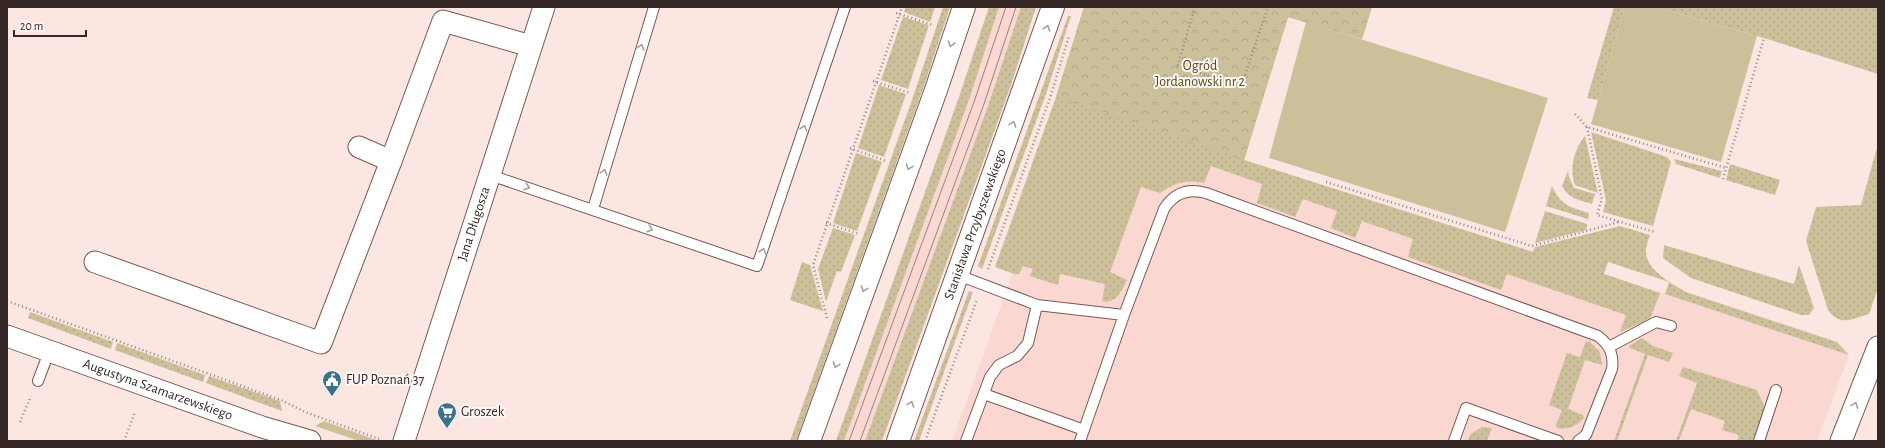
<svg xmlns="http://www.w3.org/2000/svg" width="1885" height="448" font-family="'Alegreya Sans',sans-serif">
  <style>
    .built { fill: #fad7d1 }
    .grass { fill: url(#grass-dots) }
    .park { fill: url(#park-crowns) }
    .garden { fill: #ccc09b }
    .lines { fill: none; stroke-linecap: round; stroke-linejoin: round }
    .lane-casing { stroke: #785a55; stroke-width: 12 }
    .street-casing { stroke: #785a55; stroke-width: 23 }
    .secondary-casing { stroke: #785a55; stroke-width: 24 }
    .path { stroke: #978582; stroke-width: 2.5; stroke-dasharray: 1 3; stroke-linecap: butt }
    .lane { stroke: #fff; stroke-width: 10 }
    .street { stroke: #fff; stroke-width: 21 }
    .secondary { stroke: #fff; stroke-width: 22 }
    .tram { stroke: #978582; stroke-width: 1 }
    .oneway { stroke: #a49e9d }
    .labels { text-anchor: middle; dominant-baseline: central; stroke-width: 4; stroke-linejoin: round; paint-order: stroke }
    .park-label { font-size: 14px; fill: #554716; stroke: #fef7f6 }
    .street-label { font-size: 14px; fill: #342725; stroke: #fef7f6 }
    .poi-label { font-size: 14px; fill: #342725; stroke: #fef7f6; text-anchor: start }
  </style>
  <defs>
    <pattern id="grass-dots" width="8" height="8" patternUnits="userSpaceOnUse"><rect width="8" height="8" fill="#ccc09b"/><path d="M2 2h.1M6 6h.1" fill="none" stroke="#b0a585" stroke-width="1.8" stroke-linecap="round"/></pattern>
    <pattern id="park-crowns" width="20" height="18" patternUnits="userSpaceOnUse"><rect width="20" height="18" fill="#ccc09b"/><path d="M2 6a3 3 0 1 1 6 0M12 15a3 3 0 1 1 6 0" fill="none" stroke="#b0a585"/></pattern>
  </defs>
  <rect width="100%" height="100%" fill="#fce6e2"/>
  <path class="built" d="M999,7H1021L988,106L865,441H844L969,100Z
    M1056,97L1244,160L1604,274L1849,355L1817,441H952L1019,256Z"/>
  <path class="grass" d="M906,7H935L930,22L904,12Z
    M943,7H950L924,86L796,441H790L913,97Z
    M989,7H999L969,100L844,441H836L959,97Z
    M1021,7H1036L1011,85L882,441H865L988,106Z
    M1084,7H1372L1362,39L1288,17L1244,160L1533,252L1535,247L1620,226L1650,235C1648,240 1646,246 1646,250C1645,270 1671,283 1686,292L1837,342L1849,355L1665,294L1669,282L1608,262L1604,274L1660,293L1650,319L1620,332L1626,315L1507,274L1501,290L1408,257L1413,239L1362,221L1355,238L1331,228L1337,211L1303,199L1295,217L1257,203L1262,184L1211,166L1204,183C1186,179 1174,183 1160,193L1141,187L1110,272L1127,280C1122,290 1116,305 1102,301L1105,284L1060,274L1058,285L1030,276L1033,269L1023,266L1019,274H1014L995,267L1056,97Z
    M1614,7H1625L1598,100L1587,98Z
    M1656,7H1878V74L1764,38Z
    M1068,16H1071L1046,94L982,269L978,266Z
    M903,17L929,25L908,89L881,80Z
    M879,85L906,94L884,157L858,148Z
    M1591,132L1667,157L1671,162L1653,226L1603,212L1606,200Z
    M1585,136L1598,193L1575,185C1569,169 1574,149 1585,136Z
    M1878,144V288L1869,314C1851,319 1841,327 1828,310L1806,241L1816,207L1861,205Z
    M856,153L882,162L857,231L833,223Z
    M1674,159L1722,171L1720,178L1676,164Z
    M1730,164L1780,180L1775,195L1726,180Z
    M1568,171L1569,177L1574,188L1595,194L1592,204C1580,200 1569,199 1562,186Z
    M1552,186C1561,206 1570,207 1589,213L1588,219L1546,206Z
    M1545,211L1587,224L1586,230L1535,243Z
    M833,228L855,235L841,272L837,271L826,302L818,269Z
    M1664,245L1794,284L1799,265L1814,308L1809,315H1801L1691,278L1663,258Z
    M802,262L810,265L823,311L790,300Z
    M969,291L973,292L919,441H914Z
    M30,312L113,342L111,349L28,318Z
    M1642,338L1651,345L1673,353L1669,362L1648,355L1617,441H1614L1645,354L1630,348L1629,346Z
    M1586,341L1590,342L1600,352L1602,365L1585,360L1568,409L1583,415L1584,418C1577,426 1568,430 1557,428L1556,425L1562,410L1549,405L1567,353L1580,357Z
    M117,343L205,375L203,382L115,350Z
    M1683,367L1757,390L1765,408L1753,441H1737L1739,435L1722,430L1725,421L1691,409L1679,441H1676L1697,383L1679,376Z
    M209,376L280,401L282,411L206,383Z
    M1482,427L1492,428L1487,441L1468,440L1471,434Z"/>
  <path class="park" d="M1084,7H1372L1362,39L1288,17L1244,160L1056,97Z"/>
  <path class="garden" d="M1625,7H1656L1757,36L1721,162L1591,124Z
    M1306,22L1548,98L1505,232L1269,158Z
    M324,421L379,441H359L315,426Z"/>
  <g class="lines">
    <defs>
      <path id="lane" d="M490,175L757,266L845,7
        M593,209L654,7
        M958,275L1037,305L1028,343L1017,356L999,365L990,377L966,441
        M1037,305L1124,315
        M1609,347L1656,322L1671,326
        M38,381L49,352
        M984,394L1084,430
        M1080,441L1124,315L1164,209C1174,193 1188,188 1206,193L1598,336C1610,345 1614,355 1612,369L1586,435L1578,441
        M1454,441L1466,408L1558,441
        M1759,441L1776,390"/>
      <g id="street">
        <path d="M359,147L391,161L443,21L531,46"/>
        <path d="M95,262L321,343L391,161"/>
        <path id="s1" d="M7,336L262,427L310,441"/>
        <path id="s2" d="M404,441L544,7"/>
        <path d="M1841,441L1878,347"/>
      </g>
      <g id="secondary">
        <path d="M809,441L936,90L964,7"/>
        <path id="s3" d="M898,441L1053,7"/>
      </g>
    </defs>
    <use href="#lane" class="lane-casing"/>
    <use href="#street" class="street-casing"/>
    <use href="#secondary" class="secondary-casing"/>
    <path class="path" d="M1195,7L1178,65L1241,87L1268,7
      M896,13L933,25
      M873,81L910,93
      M1575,114L1587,127L1726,168
      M1587,127L1602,199L1597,215L1655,232
      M850,148L886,161
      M1723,179L1764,38
      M1326,182L1532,246L1619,222
      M826,223L859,234
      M988,269L1051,95L1069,36
      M7,301L281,400L305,412L382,440
      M827,318L813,265L902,7
      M20,422L31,396
      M124,441L135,412
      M925,441L977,300"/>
    <use href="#lane" class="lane"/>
    <use href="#street" class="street"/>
    <use href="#secondary" class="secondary"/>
    <path class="tram" d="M849,441L974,102L1006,7
      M860,441L984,104L1016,7"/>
  </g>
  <defs><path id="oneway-chevron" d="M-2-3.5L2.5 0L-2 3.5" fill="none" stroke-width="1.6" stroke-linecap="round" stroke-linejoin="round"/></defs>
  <g class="oneway">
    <use href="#oneway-chevron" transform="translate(1047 28) rotate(-72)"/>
    <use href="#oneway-chevron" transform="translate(951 44) rotate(108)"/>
    <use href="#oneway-chevron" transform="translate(641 47) rotate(-73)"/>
    <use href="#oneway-chevron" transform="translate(1013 124) rotate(-70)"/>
    <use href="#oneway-chevron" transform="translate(804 128) rotate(-71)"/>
    <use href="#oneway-chevron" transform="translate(909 167) rotate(110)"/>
    <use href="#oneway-chevron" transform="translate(604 172) rotate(-73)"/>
    <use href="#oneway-chevron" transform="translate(527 187) rotate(18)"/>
    <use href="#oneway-chevron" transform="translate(650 229) rotate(19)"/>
    <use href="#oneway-chevron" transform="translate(763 251) rotate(-71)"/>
    <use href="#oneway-chevron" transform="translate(864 289) rotate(110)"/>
    <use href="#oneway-chevron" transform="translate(836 365) rotate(110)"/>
    <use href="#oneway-chevron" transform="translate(911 404) rotate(-70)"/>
    <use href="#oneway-chevron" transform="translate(1855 405) rotate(-69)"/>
  </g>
  <defs>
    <symbol id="civic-pin" viewBox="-11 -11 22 30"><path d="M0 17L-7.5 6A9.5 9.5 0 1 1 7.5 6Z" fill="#39728b" stroke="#fef7f6"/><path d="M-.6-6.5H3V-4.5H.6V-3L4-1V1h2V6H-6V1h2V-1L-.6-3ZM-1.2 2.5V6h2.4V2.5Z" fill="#fff"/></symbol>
    <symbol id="supermarket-pin" viewBox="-11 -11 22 30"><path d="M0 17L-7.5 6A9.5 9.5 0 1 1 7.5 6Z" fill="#39728b" stroke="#fef7f6"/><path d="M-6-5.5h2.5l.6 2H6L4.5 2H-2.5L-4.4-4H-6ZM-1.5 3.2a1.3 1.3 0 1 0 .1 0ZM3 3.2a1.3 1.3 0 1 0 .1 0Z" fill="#fff"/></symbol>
  </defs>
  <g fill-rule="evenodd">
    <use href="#civic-pin" x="321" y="369" width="22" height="30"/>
    <use href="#supermarket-pin" x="436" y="401" width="22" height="30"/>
  </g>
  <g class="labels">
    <g class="park-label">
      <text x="1200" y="66">Ogród<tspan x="1200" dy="16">Jordanowski nr 2</tspan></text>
    </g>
    <g class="street-label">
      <text stroke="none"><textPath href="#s2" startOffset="228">Jana Długosza</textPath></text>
      <text stroke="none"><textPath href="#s3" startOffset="230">Stanisława Przybyszewskiego</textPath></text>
      <text stroke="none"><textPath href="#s1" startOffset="160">Augustyna Szamarzewskiego</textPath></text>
    </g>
    <g class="poi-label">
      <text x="346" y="380">FUP Poznań 37</text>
      <text x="461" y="412">Groszek</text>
    </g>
  </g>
  <rect width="1885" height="448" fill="none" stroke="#342725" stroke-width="16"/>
  <path d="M14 30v6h72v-6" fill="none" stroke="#342725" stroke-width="2"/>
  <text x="20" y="30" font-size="12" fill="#342725" stroke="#fef7f6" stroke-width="3" paint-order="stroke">20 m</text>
</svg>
